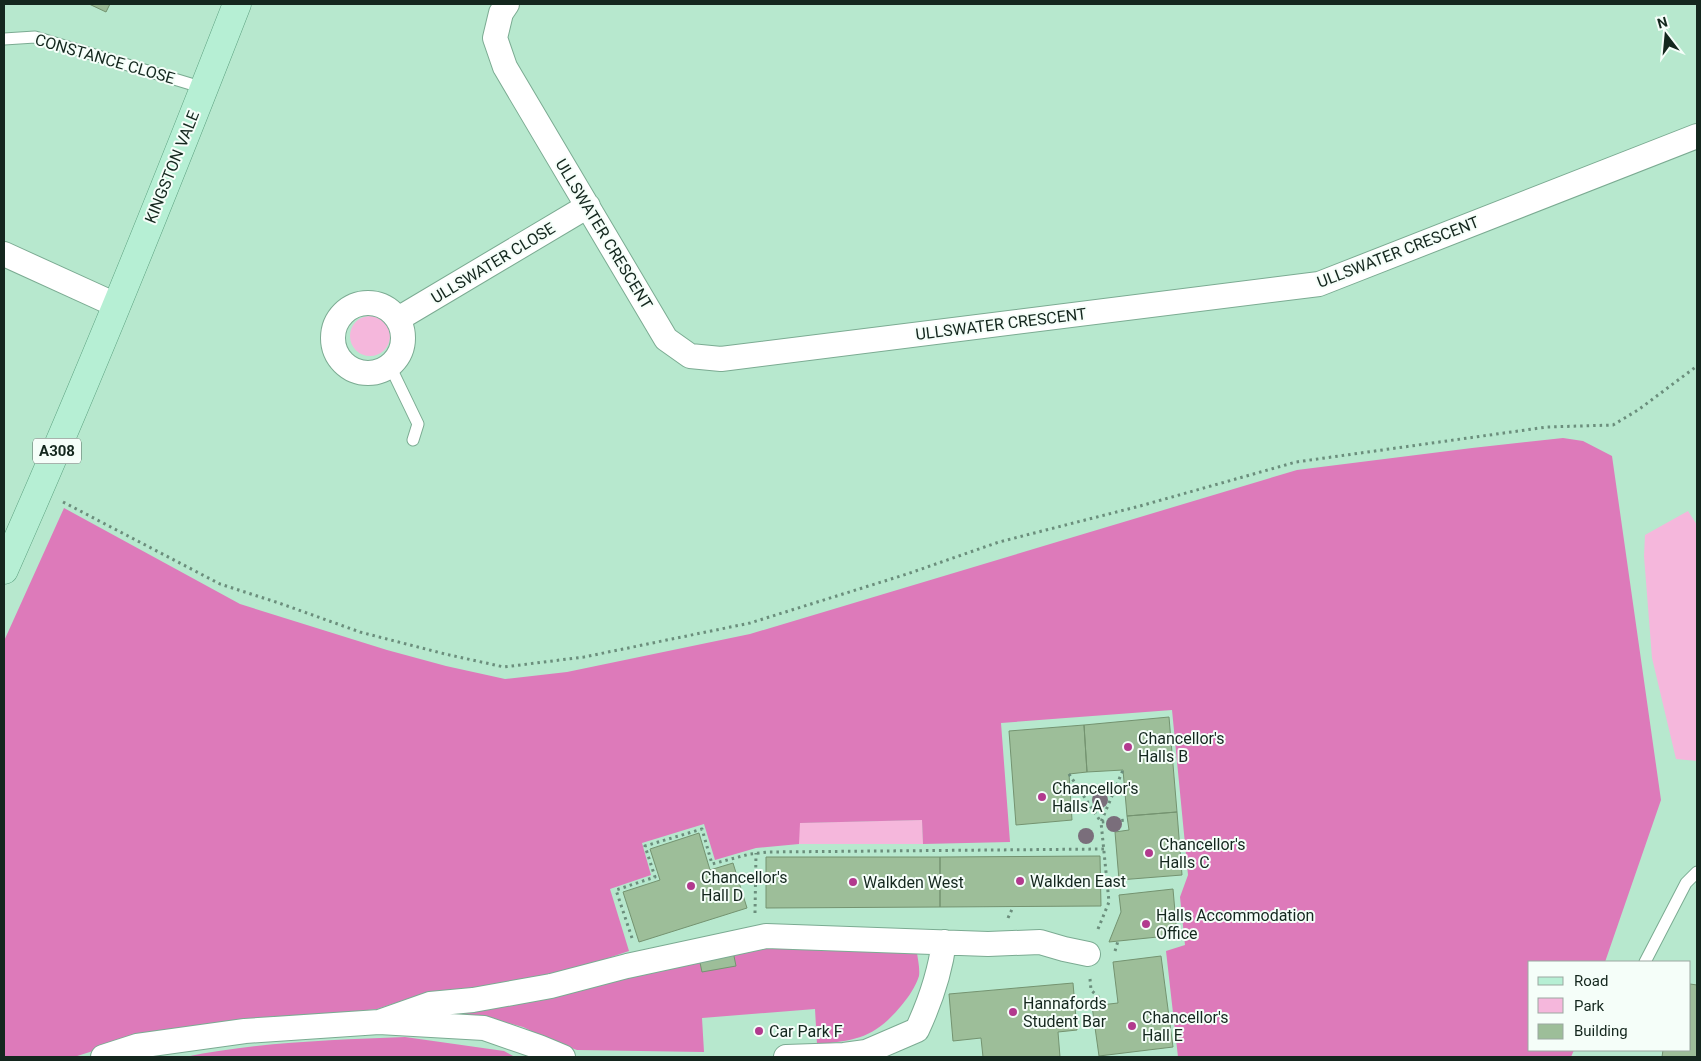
<svg xmlns="http://www.w3.org/2000/svg" width="1701" height="1061" font-family="Roboto,sans-serif">
  <style>
    .green { fill: #f5b7dc }
    .forest { fill: #dd7aba }
    .building { fill: #9dbe99; stroke: #749370 }
    .lines { fill: none; stroke-linecap: round; stroke-linejoin: round }
    .lane-casing { stroke: #7bab92; stroke-width: 13 }
    .street-casing { stroke: #7bab92; stroke-width: 26 }
    .primary-casing { stroke: #5da281; stroke-width: 29 }
    .path { stroke: #6b8e7c; stroke-width: 3; stroke-dasharray: 2.5 4; stroke-linecap: butt }
    .lane { stroke: #fff; stroke-width: 11 }
    .street { stroke: #fff; stroke-width: 24 }
    .primary { stroke: #b6efd4; stroke-width: 28 }
    .tree { fill: #7a6e7b }
    .poi-dot { fill: #b23a8e; stroke: #f5fef9; stroke-width: 2 }
    .labels { text-anchor: middle; dominant-baseline: central; stroke-width: 4; stroke-linejoin: round; paint-order: stroke }
    .shield { fill: #f5fef9; stroke: #586860; stroke-width: 1 }
    .shield-label { font-size: 15px; font-weight: bold; fill: #14271e }
    .street-label { font-size: 16px; fill: #14271e; stroke: #f5fef9 }
    .poi-label { font-size: 16px; fill: #14271e; stroke: #f5fef9; text-anchor: start }
  </style>
  <rect width="100%" height="100%" fill="#b7e8ce"/>
  <path class="green" d="M350 336a20 20 0 1 1 40 0a20 20 0 1 1-40 0Z
    M1688,511L1697,525V761L1676,759L1652,658L1644,556L1645,535Z
    M922,820L923,844H799V823Z"/>
  <path class="forest" d="M1563,438L1583,441L1612,456L1661,800L1605,962H1530V1050H1574L1571,1057H1178L1166,951L1185,945L1180,897L1188,875L1172,710L1001,723L1010,842L923,844L922,820L800,823L799,844L756,848L715,860L704,824L642,843L651,875L610,889L629,951L555,976L478,989L425,993L377,1009L245,1023L131,1039L74,1057H4V641L64,508L240,604L387,650L446,666L505,679L567,672L750,634L1297,470L1472,448Z
    M756,947L917,953C918,960 920,969 919,976C916,986 908,998 901,1006C875,1037 857,1041 817,1044L815,1009L702,1018L704,1052L577,1050L554,1042L523,1027L496,1020L443,1015Z
    M405,1037L504,1051L515,1057H185C257,1042 332,1040 405,1037Z"/>
  <path class="building" d="M89,4H110L106,12Z
    M1169,717L1177,812L1127,816L1123,770L1087,772L1084,725Z
    M1084,725L1087,772L1069,774L1072,820L1016,825L1009,731Z
    M1177,812L1182,875L1119,880L1115,832L1129,830L1127,816Z
    M699,833L710,870L733,863L747,908L639,942L623,892L660,880L650,849Z
    M1100,856L1101,906L940,907V857Z
    M766,857H940V907L766,908Z
    M1173,889L1177,935L1109,942L1121,912L1119,895Z
    M733,951L736,966L702,972L699,958Z
    M1161,956L1173,1047L1099,1056L1092,1006L1118,1003L1113,962Z
    M1073,983L1077,1030L1058,1032L1060,1057H983L981,1038L953,1041L949,994Z
    M1690,984L1697,985V1057H1662L1663,1050H1690Z"/>
  <g class="lines">
    <defs>
      <path id="lane" d="M4,39L35,37L204,88
        M390,366L418,424L413,440
        M1645,962L1686,883L1697,872"/>
      <path id="street" d="M507,4L501,13L495,38L505,67L666,339L690,356L721,359L1319,284L1697,136
        M4,254L116,305
        M333 338a35 35 0 1 1 70 0a35 35 0 1 1-70 0Z
        M398,319L588,206
        M379,1022L430,1004L473,1000L551,986L627,966L766,936L988,944L1040,942L1064,949L1088,954
        M103,1057L137,1046L245,1031L379,1022L484,1028L539,1047L563,1057
        M786,1057L844,1055L866,1052L917,1030C930,1002 940,973 944,942"/>
      <path id="primary" d="M4,570C87,383 163,194 237,4"/>
    </defs>
    <use href="#lane" class="lane-casing"/>
    <use href="#street" class="street-casing"/>
    <use href="#primary" class="primary-casing"/>
    <path class="path" d="M63,502L220,584L279,603L360,632L445,654L504,667L584,657L750,623L907,574L999,542L1140,506L1296,462L1547,427L1613,425L1638,410L1697,366
      M1069,774L1101,822L1128,820
      M755,913L756,853
      M1008,918L1013,907
      M1098,929L1109,902L1101,822L1123,770
      M632,938L616,890L655,877L645,846L702,829L712,864L750,854L768,852L1104,849
      M1115,951L1118,941
      M1090,979L1091,990L1106,1004"/>
    <use href="#lane" class="lane"/>
    <use href="#street" class="street"/>
    <use href="#primary" class="primary"/>
  </g>
  <g class="tree">
    <circle cx="1100" cy="800" r="8"/>
    <circle cx="1114" cy="824" r="8"/>
    <circle cx="1086" cy="836" r="8"/>
  </g>
  <g class="poi-dot">
    <circle cx="1128" cy="747" r="5"/>
    <circle cx="1042" cy="797" r="5"/>
    <circle cx="1149" cy="853" r="5"/>
    <circle cx="1020" cy="881" r="5"/>
    <circle cx="853" cy="882" r="5"/>
    <circle cx="691" cy="886" r="5"/>
    <circle cx="1146" cy="924" r="5"/>
    <circle cx="1013" cy="1012" r="5"/>
    <circle cx="1132" cy="1026" r="5"/>
    <circle cx="759" cy="1031" r="5"/>
  </g>
  <g class="labels">
    <rect class="shield" x="33" y="438.5" width="48" height="25" rx="4"/>
    <g class="shield-label">
      <text x="57" y="451">A308</text>
    </g>
    <g class="street-label">
      <text transform="translate(105 59) rotate(16)">CONSTANCE CLOSE</text>
      <text transform="translate(172 167) rotate(-68)">KINGSTON VALE</text>
      <text transform="translate(604 234) rotate(59)">ULLSWATER CRESCENT</text>
      <text transform="translate(1398 252) rotate(-21)">ULLSWATER CRESCENT</text>
      <text transform="translate(493 263) rotate(-31)">ULLSWATER CLOSE</text>
      <text transform="translate(1001 324) rotate(-7)">ULLSWATER CRESCENT</text>
    </g>
    <g class="poi-label">
      <text x="1138" y="738">Chancellor's<tspan x="1138" dy="18">Halls B</tspan></text>
      <text x="1052" y="788">Chancellor's<tspan x="1052" dy="18">Halls A</tspan></text>
      <text x="1159" y="844">Chancellor's<tspan x="1159" dy="18">Halls C</tspan></text>
      <text x="701" y="877">Chancellor's<tspan x="701" dy="18">Hall D</tspan></text>
      <text x="1030" y="881">Walkden East</text>
      <text x="863" y="882">Walkden West</text>
      <text x="1156" y="915">Halls Accommodation<tspan x="1156" dy="18">Office</tspan></text>
      <text x="1023" y="1003">Hannafords<tspan x="1023" dy="18">Student Bar</tspan></text>
      <text x="1142" y="1017">Chancellor's<tspan x="1142" dy="18">Hall E</tspan></text>
      <text x="769" y="1031">Car Park F</text>
    </g>
  </g>
  <rect width="1701" height="1061" fill="none" stroke="#14271e" stroke-width="10"/>
  <rect x="1528" y="961" width="162" height="90" fill="#f5fef9" stroke="#9ba8a1"/>
  <rect x="1538" y="977" width="25" height="8" fill="#b6efd4" stroke="#9ba8a1"/>
  <text x="1574" y="986" font-size="15" fill="#14271e">Road</text>
  <rect x="1538" y="998" width="25" height="15" fill="#f5b7dc" stroke="#9ba8a1"/>
  <text x="1574" y="1011" font-size="15" fill="#14271e">Park</text>
  <rect x="1538" y="1024" width="25" height="15" fill="#9dbe99" stroke="#9ba8a1"/>
  <text x="1574" y="1036" font-size="15" fill="#14271e">Building</text>
  <g transform="translate(1666 35) rotate(344)" stroke="#f5fef9" stroke-width="4" paint-order="stroke">
  <path d="M0-4L9 19L0 12L-9 19Z" fill="#14271e"/>
  <text y="-8" font-size="14" font-weight="bold" text-anchor="middle" fill="#14271e">N</text>
  </g>
</svg>
